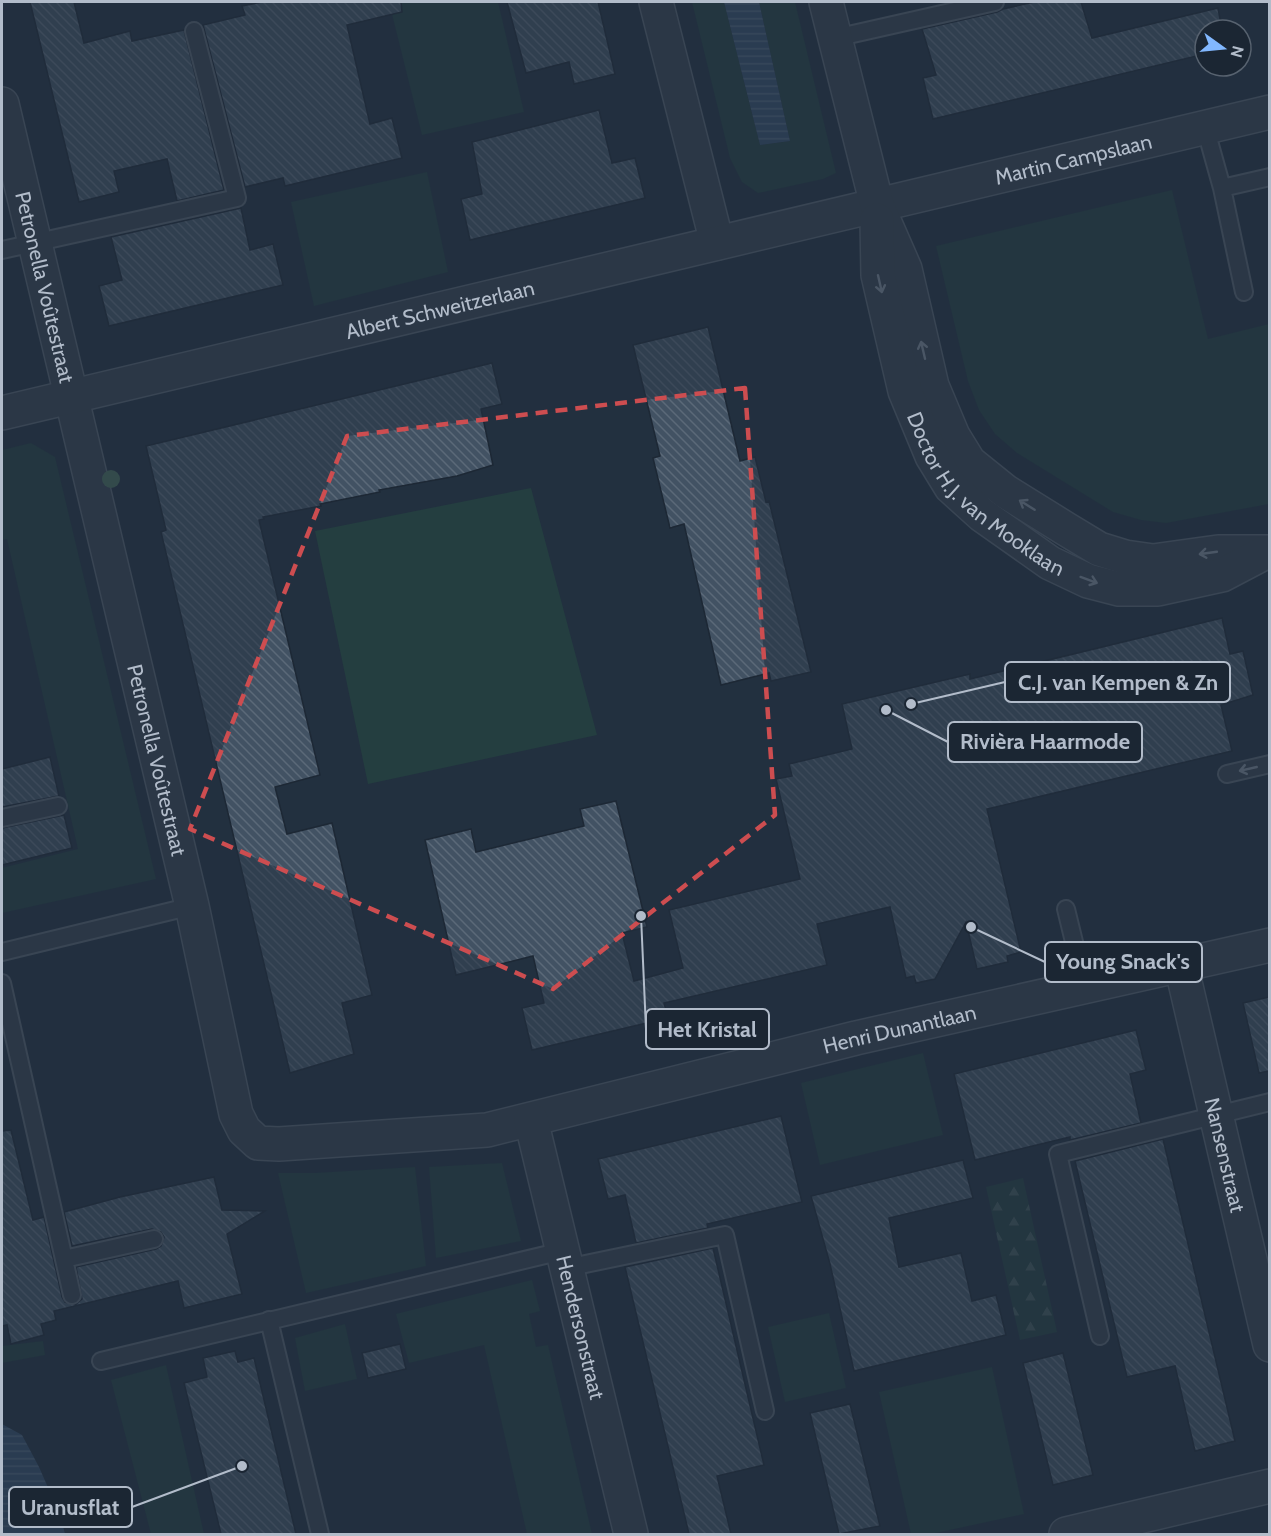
<svg xmlns="http://www.w3.org/2000/svg" width="1271" height="1536" font-family="Cabin,sans-serif">
  <style>
    .green { fill: #243e40 }
    .forest { fill: url(#forest-firs) }
    .water { fill: url(#water-rules) }
    .building { fill: url(#building-back-hatch); stroke: #1d2835; stroke-width: 1.5 }
    .lines { fill: none; stroke-linecap: round; stroke-linejoin: round }
    .service-casing { stroke: #545f6c; stroke-width: 20 }
    .minor-casing { stroke: #545f6c; stroke-width: 36 }
    .tertiary-casing { stroke: #545f6c; stroke-width: 36 }
    .service { stroke: #36414e; stroke-width: 16 }
    .minor { stroke: #36414e; stroke-width: 33 }
    .tertiary { stroke: #36414e; stroke-width: 33 }
    .tree { fill: #486b5a }
    .oneway { stroke: #7a8592 }
    .marked { fill: none; stroke: #cd4d50; stroke-width: 4.5; stroke-dasharray: 12 8; stroke-linejoin: round }
    .labels { text-anchor: middle; dominant-baseline: central; stroke-width: 4.5; stroke-linejoin: round; paint-order: stroke }
    .street-label { font-size: 21px; fill: #b2bcca; stroke: #1b2633 }
    .leader { fill: none; stroke: #b2bcca; stroke-width: 2 }
    .callout-dot { fill: #b2bcca; stroke: #1b2633; stroke-width: 2 }
    .callout { fill: #1b2633; stroke: #b2bcca; stroke-width: 2 }
    .callout-label { font-size: 22px; text-anchor: middle; font-weight: bold; fill: #b2bcca }
  </style>
  <defs>
    <pattern id="forest-firs" width="22" height="20" patternUnits="userSpaceOnUse" patternTransform="scale(1.5)"><rect width="22" height="20" fill="#243e40"/><path d="M5 1l3.5 6h-7zM16 11l3.5 6h-7z" fill="#41585a"/></pattern>
    <pattern id="water-rules" width="6" height="5" patternUnits="userSpaceOnUse" patternTransform="scale(1.5)"><rect width="6" height="5" fill="#344c67"/><path d="M0 2.5h6" fill="none" stroke="#4f647b"/></pattern>
    <pattern id="building-back-hatch" width="6" height="6" patternUnits="userSpaceOnUse" patternTransform="scale(1.5)"><rect width="6" height="6" fill="#425263"/><path d="M-1 5l2 2M0 0l6 6M5-1l2 2" fill="none" stroke="#5b6978"/></pattern>
  </defs>
  <rect width="100%" height="100%" fill="#22303f"/>
  <path class="green" d="M389,2H498L524,112L422,135Z
    M692,2H724L760,145L790,141L759,2H795L836,173L823,179L758,193L742,182L730,158Z
    M427,172L448,272L314,306L291,202Z
    M1172,190L1208,339L1269,324V504L1166,523L1141,520L1113,512L1017,453L995,434L979,410L968,381L936,246Z
    M31,443L55,457L156,879L2,913V868L78,849L7,539L2,540V450Z
    M531,488L597,735L368,784L315,531Z
    M923,1053L943,1135L820,1165L801,1083Z
    M502,1163L521,1241L436,1258L429,1167Z
    M415,1167L426,1266L306,1293L278,1173H315Z
    M532,1280L540,1311L529,1314L536,1347L548,1345L592,1534H527L484,1345L409,1363L396,1314Z
    M829,1313L846,1388L785,1402L768,1327Z
    M345,1324L357,1379L305,1391L295,1338Z
    M43,1341L45,1355L2,1363V1346Z
    M166,1365L204,1534H151L111,1380Z
    M992,1367L1024,1514L931,1534H911L879,1392Z"/>
  <path class="forest" d="M1023,1178L1057,1332L1020,1340L986,1187Z"/>
  <path class="water" d="M724,2H759L790,141L760,145Z
    M2,1424L22,1435L39,1467L60,1515L65,1534H2Z"/>
  <path class="building" d="M30,2H74L84,43L130,31L132,41L184,30L224,190L177,201L167,159L114,171L119,192L79,202Z
    M262,2H401L402,12L347,25L370,124L392,118L402,158L285,186L283,178L245,187L203,25L245,15L242,6Z
    M507,2H598L615,74L574,84L569,62L526,73Z
    M1034,2H1081L1092,38L1218,8L1222,30H1205V54L933,119L923,78L936,75L922,29L997,12L1003,9Z
    M599,110L612,163L635,158L645,198L470,240L461,199L482,194L472,142Z
    M241,208L250,250L273,244L283,285L109,326L99,286L122,280L111,237Z
    M708,327L740,461L755,457L766,502L769,501L811,672L771,681L769,673L721,685L684,524L670,528L653,458L660,456L633,345Z
    M492,363L502,404L481,409L493,465L457,476L379,490L380,492L320,504L321,506L263,517L264,519L259,520L320,775L275,787L287,834L332,823L372,995L342,1003L354,1054L290,1073L161,532L166,530L146,446Z
    M1222,618L1230,654L1243,651L1253,695L1221,705L1232,751L987,809L1021,952L1007,956L1008,962L977,969L966,922L935,979L916,983L914,976L906,978L890,907L817,924L827,965L664,1003L668,1018L532,1050L522,1008L544,1003L533,956L456,975L425,840L471,829L476,852L584,826L580,809L616,801L647,927L622,933L634,981L683,968L669,910L800,879L776,779L792,776L789,764L852,749L842,704L970,674V679Z
    M50,757L59,796L2,807V769Z
    M64,815L72,848L2,865V828Z
    M1269,997V1071L1259,1073L1243,1003Z
    M1136,1030L1146,1070L1130,1074L1141,1123L1070,1140V1137L975,1160L954,1074Z
    M781,1116L802,1202L707,1224L708,1228L636,1243L625,1195L608,1199L598,1159Z
    M11,1130L33,1220L44,1217L62,1297L65,1302L75,1305L82,1299L76,1267L156,1249L161,1246L164,1237L161,1232L152,1229L72,1246L64,1212L120,1197L214,1177L222,1210L265,1211L227,1234L242,1294L184,1308L178,1281L54,1311L56,1320L41,1324L44,1335L11,1344L7,1325L2,1326V1131Z
    M1163,1139L1235,1441L1195,1451L1175,1366L1127,1377L1075,1161Z
    M963,1160L973,1198L889,1218L899,1267L961,1253L972,1301L996,1295L1006,1335L854,1371L830,1264L811,1196Z
    M713,1248L764,1465L717,1476L731,1534H689L625,1267Z
    M400,1344L406,1369L368,1378L362,1353Z
    M235,1351L238,1362L254,1358L296,1534H221L184,1383L207,1377L203,1358Z
    M1063,1353L1093,1475L1053,1485L1023,1363Z
    M850,1404L880,1526L839,1534L810,1413Z"/>
  <g class="lines">
    <defs>
      <path id="service" d="M835,38L995,2
        M1205,127L1222,188L1244,292
        M1222,188L1270,177
        M2,250L237,198L194,31
        M1227,774L1270,764
        M2,818L58,806
        M1066,909L1085,987
        M2,952L192,906
        M2,983L72,1295
        M64,1259L154,1239
        M566,1268L725,1235L765,1411
        M269,1320L320,1534
        M1100,1336L1058,1154L1270,1102
        M101,1361L562,1251"/>
      <g id="minor">
        <path d="M656,2L717,243"/>
        <path id="s1" d="M2,104L192,906L236,1114L244,1130L258,1143L279,1144L487,1130L856,1038L1270,945"/>
        <path id="s2" d="M2,413L1270,112"/>
        <path id="s3" d="M1181,965L1270,1345"/>
        <path id="s4" d="M531,1120L631,1534"/>
        <path d="M1066,1534L1270,1486"/>
      </g>
      <g id="tertiary">
        <path d="M826,2L877,205L905,269L932,386L953,436L969,462L1005,491L1066,529L1099,549L1125,557L1153,561L1218,552H1270"/>
        <path id="s5" d="M877,220L878,275L905,391L932,456L951,487L982,515L1050,563L1088,581L1119,589H1158L1222,575L1262,554"/>
      </g>
    </defs>
    <use href="#service" class="service-casing"/>
    <use href="#minor" class="minor-casing"/>
    <use href="#tertiary" class="tertiary-casing"/>
    <use href="#service" class="service"/>
    <use href="#minor" class="minor"/>
    <use href="#tertiary" class="tertiary"/>
  </g>
  <circle class="tree" cx="111" cy="479" r="9"/>
  <defs><path id="oneway-shaft" d="M-6 0H5M1.5-3L5.5 0L1.5 3" fill="none" stroke-width="1.6" stroke-linecap="round" stroke-linejoin="round" transform="scale(1.5)"/></defs>
  <g class="oneway">
    <use href="#oneway-shaft" transform="translate(880 284) rotate(77)"/>
    <use href="#oneway-shaft" transform="translate(923 350) rotate(-103)"/>
    <use href="#oneway-shaft" transform="translate(1027 505) rotate(-148)"/>
    <use href="#oneway-shaft" transform="translate(1208 553) rotate(172)"/>
    <use href="#oneway-shaft" transform="translate(1089 580) rotate(20)"/>
    <use href="#oneway-shaft" transform="translate(1248 769) rotate(167)"/>
  </g>
  <path d="M0 0H1271V1536H0ZM745,388L775,815L553,989L190,829L347,436Z" fill="#22303f" fill-opacity=".55" fill-rule="evenodd"/>
  <path class="marked" d="M745,388L775,815L553,989L190,829L347,436Z"/>
  <g class="labels">
    <g class="street-label">
      <text stroke="none"><textPath href="#s2" startOffset="1101">Martin Campslaan</textPath></text>
      <text stroke="none"><textPath href="#s1" startOffset="188">Petronella Voûtestraat</textPath></text>
      <text stroke="none"><textPath href="#s2" startOffset="450">Albert Schweitzerlaan</textPath></text>
      <text stroke="none"><textPath href="#s5" startOffset="309">Doctor H.J. van Mooklaan</textPath></text>
      <text stroke="none"><textPath href="#s1" startOffset="674">Petronella Voûtestraat</textPath></text>
      <text stroke="none"><textPath href="#s1" startOffset="1728">Henri Dunantlaan</textPath></text>
      <text stroke="none"><textPath href="#s3" startOffset="195">Nansenstraat</textPath></text>
      <text stroke="none"><textPath href="#s4" startOffset="213">Hendersonstraat</textPath></text>
    </g>
  </g>
  <path class="leader" d="M911 704L1005 682M886 710L948 742M971 927L1045 962M641 916L646 1029M242 1466L132 1507"/>
  <g class="callout-dot">
    <circle cx="911" cy="704" r="6"/>
    <circle cx="886" cy="710" r="6"/>
    <circle cx="971" cy="927" r="6"/>
    <circle cx="641" cy="916" r="6"/>
    <circle cx="242" cy="1466" r="6"/>
  </g>
  <g class="callout">
    <rect x="1005" y="662" width="225" height="40" rx="6"/>
    <rect x="948" y="722" width="194" height="40" rx="6"/>
    <rect x="1045" y="942" width="157" height="40" rx="6"/>
    <rect x="646" y="1009" width="123" height="40" rx="6"/>
    <rect x="9" y="1487" width="123" height="40" rx="6"/>
  </g>
  <g class="callout-label">
    <text x="1118" y="690">C.J. van Kempen &amp; Zn</text>
    <text x="1045" y="749">Rivièra Haarmode</text>
    <text x="1123" y="969">Young Snack's</text>
    <text x="707" y="1037">Het Kristal</text>
    <text x="70" y="1515">Uranusflat</text>
  </g>
  <rect width="1271" height="1536" fill="none" stroke="#b2bcca" stroke-width="6"/>
  <g transform="translate(1223 48) rotate(105)"><circle r="28" fill="#1b2633" stroke="#57626f" stroke-width="1.5"/>
  <path d="M0-4.5L10 22L0 15L-10 22Z" fill="#82b8ff"/>
  <text y="-9" font-size="16" font-weight="bold" text-anchor="middle" fill="#b2bcca">N</text>
  </g>
</svg>
